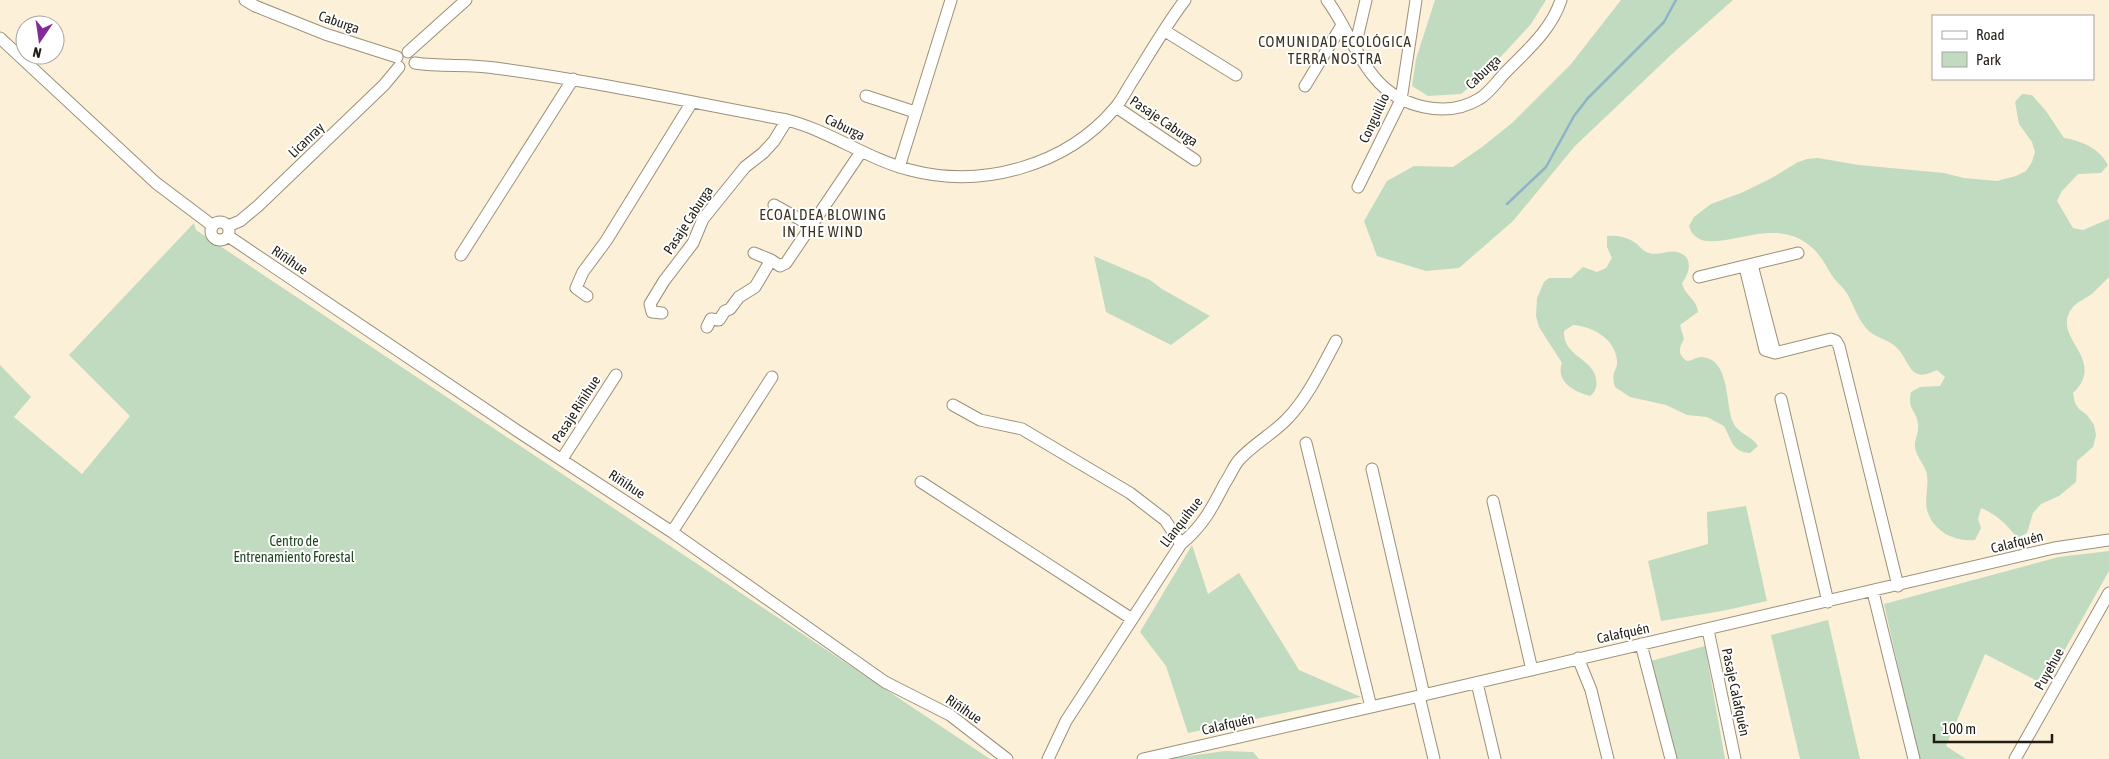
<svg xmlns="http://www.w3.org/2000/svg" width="2109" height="759" font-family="'Asap Condensed',sans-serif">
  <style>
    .green { fill: #c0dbbf }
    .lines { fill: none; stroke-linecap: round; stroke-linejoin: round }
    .stream { stroke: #90b2c7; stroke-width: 2.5 }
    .minor-casing { stroke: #9b907a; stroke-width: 13 }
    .minor { stroke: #fff; stroke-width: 11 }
    .labels { text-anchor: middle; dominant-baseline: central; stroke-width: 4; stroke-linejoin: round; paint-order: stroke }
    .street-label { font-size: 14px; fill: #211d14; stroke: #fff }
    .park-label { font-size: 14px; fill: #1f461f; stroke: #fff }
    .neighbourhood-label { font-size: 15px; letter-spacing: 1px; fill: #3c3320; stroke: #fff }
  </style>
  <rect width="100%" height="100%" fill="#fcf0d8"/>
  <path class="green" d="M1435,0H1546L1531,24L1482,77L1461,94L1428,96L1412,86L1416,59Z
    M1621,0H1733L1672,54L1575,146L1513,221L1459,268L1426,271L1377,256L1364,221L1387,181L1414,166L1453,167L1482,147L1512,123L1571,64Z
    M2022,94L2032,95L2046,111L2064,138C2082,141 2099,148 2108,165L2101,173L2078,174L2062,191L2057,201L2073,228L2083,230L2109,219V277C2104,282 2098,288 2093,293C2087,298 2078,301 2073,307C2048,337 2109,358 2073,393L2075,403L2079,409L2087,415L2094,425L2096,435L2093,447L2077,461L2076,482L2059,496L2041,504L2033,513L2027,533L2017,538C2008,525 1996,514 1981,508L1978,519L1981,528L1975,540C1954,542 1933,531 1927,510C1924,498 1930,483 1926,471C1922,461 1914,454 1915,443C1916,436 1919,432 1918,424C1917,410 1907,411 1911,392L1920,387L1940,386L1945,377L1937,370C1908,385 1911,360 1895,346C1887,339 1873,337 1866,328C1857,318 1853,303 1846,292C1842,286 1835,281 1831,274C1827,268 1824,261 1819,255C1780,206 1719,257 1695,236C1692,234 1690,229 1689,226L1694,217L1711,204L1741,193L1770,179L1798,162L1807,159L1818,158L1859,165L1944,173L1964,178L1997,181L2016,176L2026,171L2032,162L2035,152L2032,142L2019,124L2015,102Z
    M194,223L196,230L990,759H0V365L31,397L14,417L82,474L130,416L69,355Z
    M1607,236C1617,235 1628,237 1637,244C1641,248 1643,251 1649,253C1659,256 1667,250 1677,252C1694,256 1690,273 1682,283C1685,296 1697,299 1698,312L1680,325L1684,339C1679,348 1677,354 1687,361C1692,361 1696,357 1701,357C1731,358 1725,406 1733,422C1738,434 1751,435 1758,446L1750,453C1733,453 1731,439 1724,426L1707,417L1687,415L1666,405L1630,397L1615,387C1610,370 1618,372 1617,360C1615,338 1591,326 1573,325L1564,331C1563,351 1581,356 1591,368C1598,376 1599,390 1590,396C1575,392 1555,382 1562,363L1539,327L1536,316L1537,298L1544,282L1549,278H1571L1583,267L1597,272L1606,268L1612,258L1607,247Z
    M1094,256L1150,280L1162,289L1210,316L1171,345L1106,312Z
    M1746,506L1767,601L1722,611L1661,621L1648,561L1708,544L1707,512Z
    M1192,545L1208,594L1239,573L1299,670L1361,697L1188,733L1166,666L1140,632Z
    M2109,551V571L2045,685L1985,654L1946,746L1966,759H1919L1884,604L2059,557Z
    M1828,620L1860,759H1800L1771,635Z
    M1705,646L1725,759H1675L1651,661Z
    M1225,751L1253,752L1259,759H1167Z"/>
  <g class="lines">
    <path class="stream" d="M1507,204L1546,167L1574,116L1588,98L1664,22L1676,0"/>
    <defs>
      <path id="minor" d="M245,0L255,6L325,34L397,57
        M1327,0C1345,24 1355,55 1375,78C1399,107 1446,119 1479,99C1488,94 1496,83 1503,75C1525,52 1551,31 1561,0
        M1165,31L1236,75
        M0,38L156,183L213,226
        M1355,47L1366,0
        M408,52L466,0
        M415,63C441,67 468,64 495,68C593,81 690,102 787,120C830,131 867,159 910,170C982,189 1066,166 1115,108C1122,100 1127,89 1133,80C1150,53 1166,25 1185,0
        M1305,86L1342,25
        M866,96L915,112
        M1116,107L1195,160
        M899,167L951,0
        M1358,187L1401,100L1416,0
        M774,205L812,226
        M211 231a9 9 0 1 1 18 0a9 9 0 1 1-18 0Z
        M228,226L240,221L258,206L384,85L399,67
        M228,236L519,432L672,532L885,682L950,715L1007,759
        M754,253L771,260
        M461,255L573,79
        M1752,265L1775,353
        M1745,267L1765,350L1775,353L1831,339L1836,341L1839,346L1898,586
        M1699,277L1798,253
        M587,296L576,288L583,272L606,241L692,102
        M662,313L652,312L650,304L664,281L693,243L703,219L745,167L763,153L774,141L787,120
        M707,327L711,319L719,320L725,311L730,309L739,297L755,287L771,260L780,266L786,263L861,152
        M1781,399L1828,602
        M953,405L980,420L1022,429L1130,493L1165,520L1181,544
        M1306,443L1371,707
        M562,459L616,375
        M1372,469L1424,695
        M921,482L1132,619
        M1493,501L1532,670
        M672,532L772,377
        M1873,592L1914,759
        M1708,630L1735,759
        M1641,644L1671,759
        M1578,658L1591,690L1608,759
        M1477,683L1495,759
        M1419,696L1434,759
        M1048,759L1066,721L1181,544C1203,526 1212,508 1225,483C1230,476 1233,467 1239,460C1253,444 1273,434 1288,418C1308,397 1322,367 1336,341
        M1143,759C1447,690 1751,620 2054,548L2109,540
        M2015,759L2109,593"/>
    </defs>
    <use href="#minor" class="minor-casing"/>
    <use href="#minor" class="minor"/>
  </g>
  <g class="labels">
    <g class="street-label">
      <text transform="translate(339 22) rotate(19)">Caburga</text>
      <text transform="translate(1483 72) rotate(-44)">Caburga</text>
      <text transform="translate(1374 118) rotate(-65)">Conguillio</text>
      <text transform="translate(1164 121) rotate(34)">Pasaje Caburga</text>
      <text transform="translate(845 127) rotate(26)">Caburga</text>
      <text transform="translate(306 140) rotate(-44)">Licanray</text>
      <text transform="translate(688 220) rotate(-57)">Pasaje Caburga</text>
      <text transform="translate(290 260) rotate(34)">Riñihue</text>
      <text transform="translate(576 409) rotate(-57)">Pasaje Riñihue</text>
      <text transform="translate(627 484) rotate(33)">Riñihue</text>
      <text transform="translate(1181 522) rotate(-52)">Llanquihue</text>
      <text transform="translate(2017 542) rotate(-14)">Calafquén</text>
      <text transform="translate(1623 633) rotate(-12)">Calafquén</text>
      <text transform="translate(2049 669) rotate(-61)">Puyehue</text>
      <text transform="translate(1736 692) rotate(78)">Pasaje Calafquén</text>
      <text transform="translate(964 709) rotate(34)">Riñihue</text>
      <text transform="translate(1228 724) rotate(-13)">Calafquén</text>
    </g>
    <g class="park-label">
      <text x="294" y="541">Centro de<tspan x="294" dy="16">Entrenamiento Forestal</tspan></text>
    </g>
    <g class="neighbourhood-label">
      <text x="1335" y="41">COMUNIDAD ECOLÓGICA<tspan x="1335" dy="17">TERRA NOSTRA</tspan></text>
      <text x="823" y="214">ECOALDEA BLOWING<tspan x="823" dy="17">IN THE WIND</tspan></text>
    </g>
  </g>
  <rect x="1932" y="15" width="162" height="65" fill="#ffffff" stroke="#a6a5a1"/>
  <rect x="1942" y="31" width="25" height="8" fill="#ffffff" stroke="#a6a5a1"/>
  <text x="1976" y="40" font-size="15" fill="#211d14">Road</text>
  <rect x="1942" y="52" width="25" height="15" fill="#c0dbbf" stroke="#a6a5a1"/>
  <text x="1976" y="65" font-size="15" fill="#211d14">Park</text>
  <g transform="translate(40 40) rotate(193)"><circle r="24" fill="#ffffff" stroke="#a6a5a1"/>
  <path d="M0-4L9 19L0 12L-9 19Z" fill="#812a98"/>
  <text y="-8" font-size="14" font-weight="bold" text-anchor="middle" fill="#211d14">N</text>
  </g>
  <path d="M1934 734v8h118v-8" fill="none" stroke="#211d14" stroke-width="2.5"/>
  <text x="1942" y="734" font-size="15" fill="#211d14" stroke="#ffffff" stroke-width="4" paint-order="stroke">100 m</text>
</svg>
